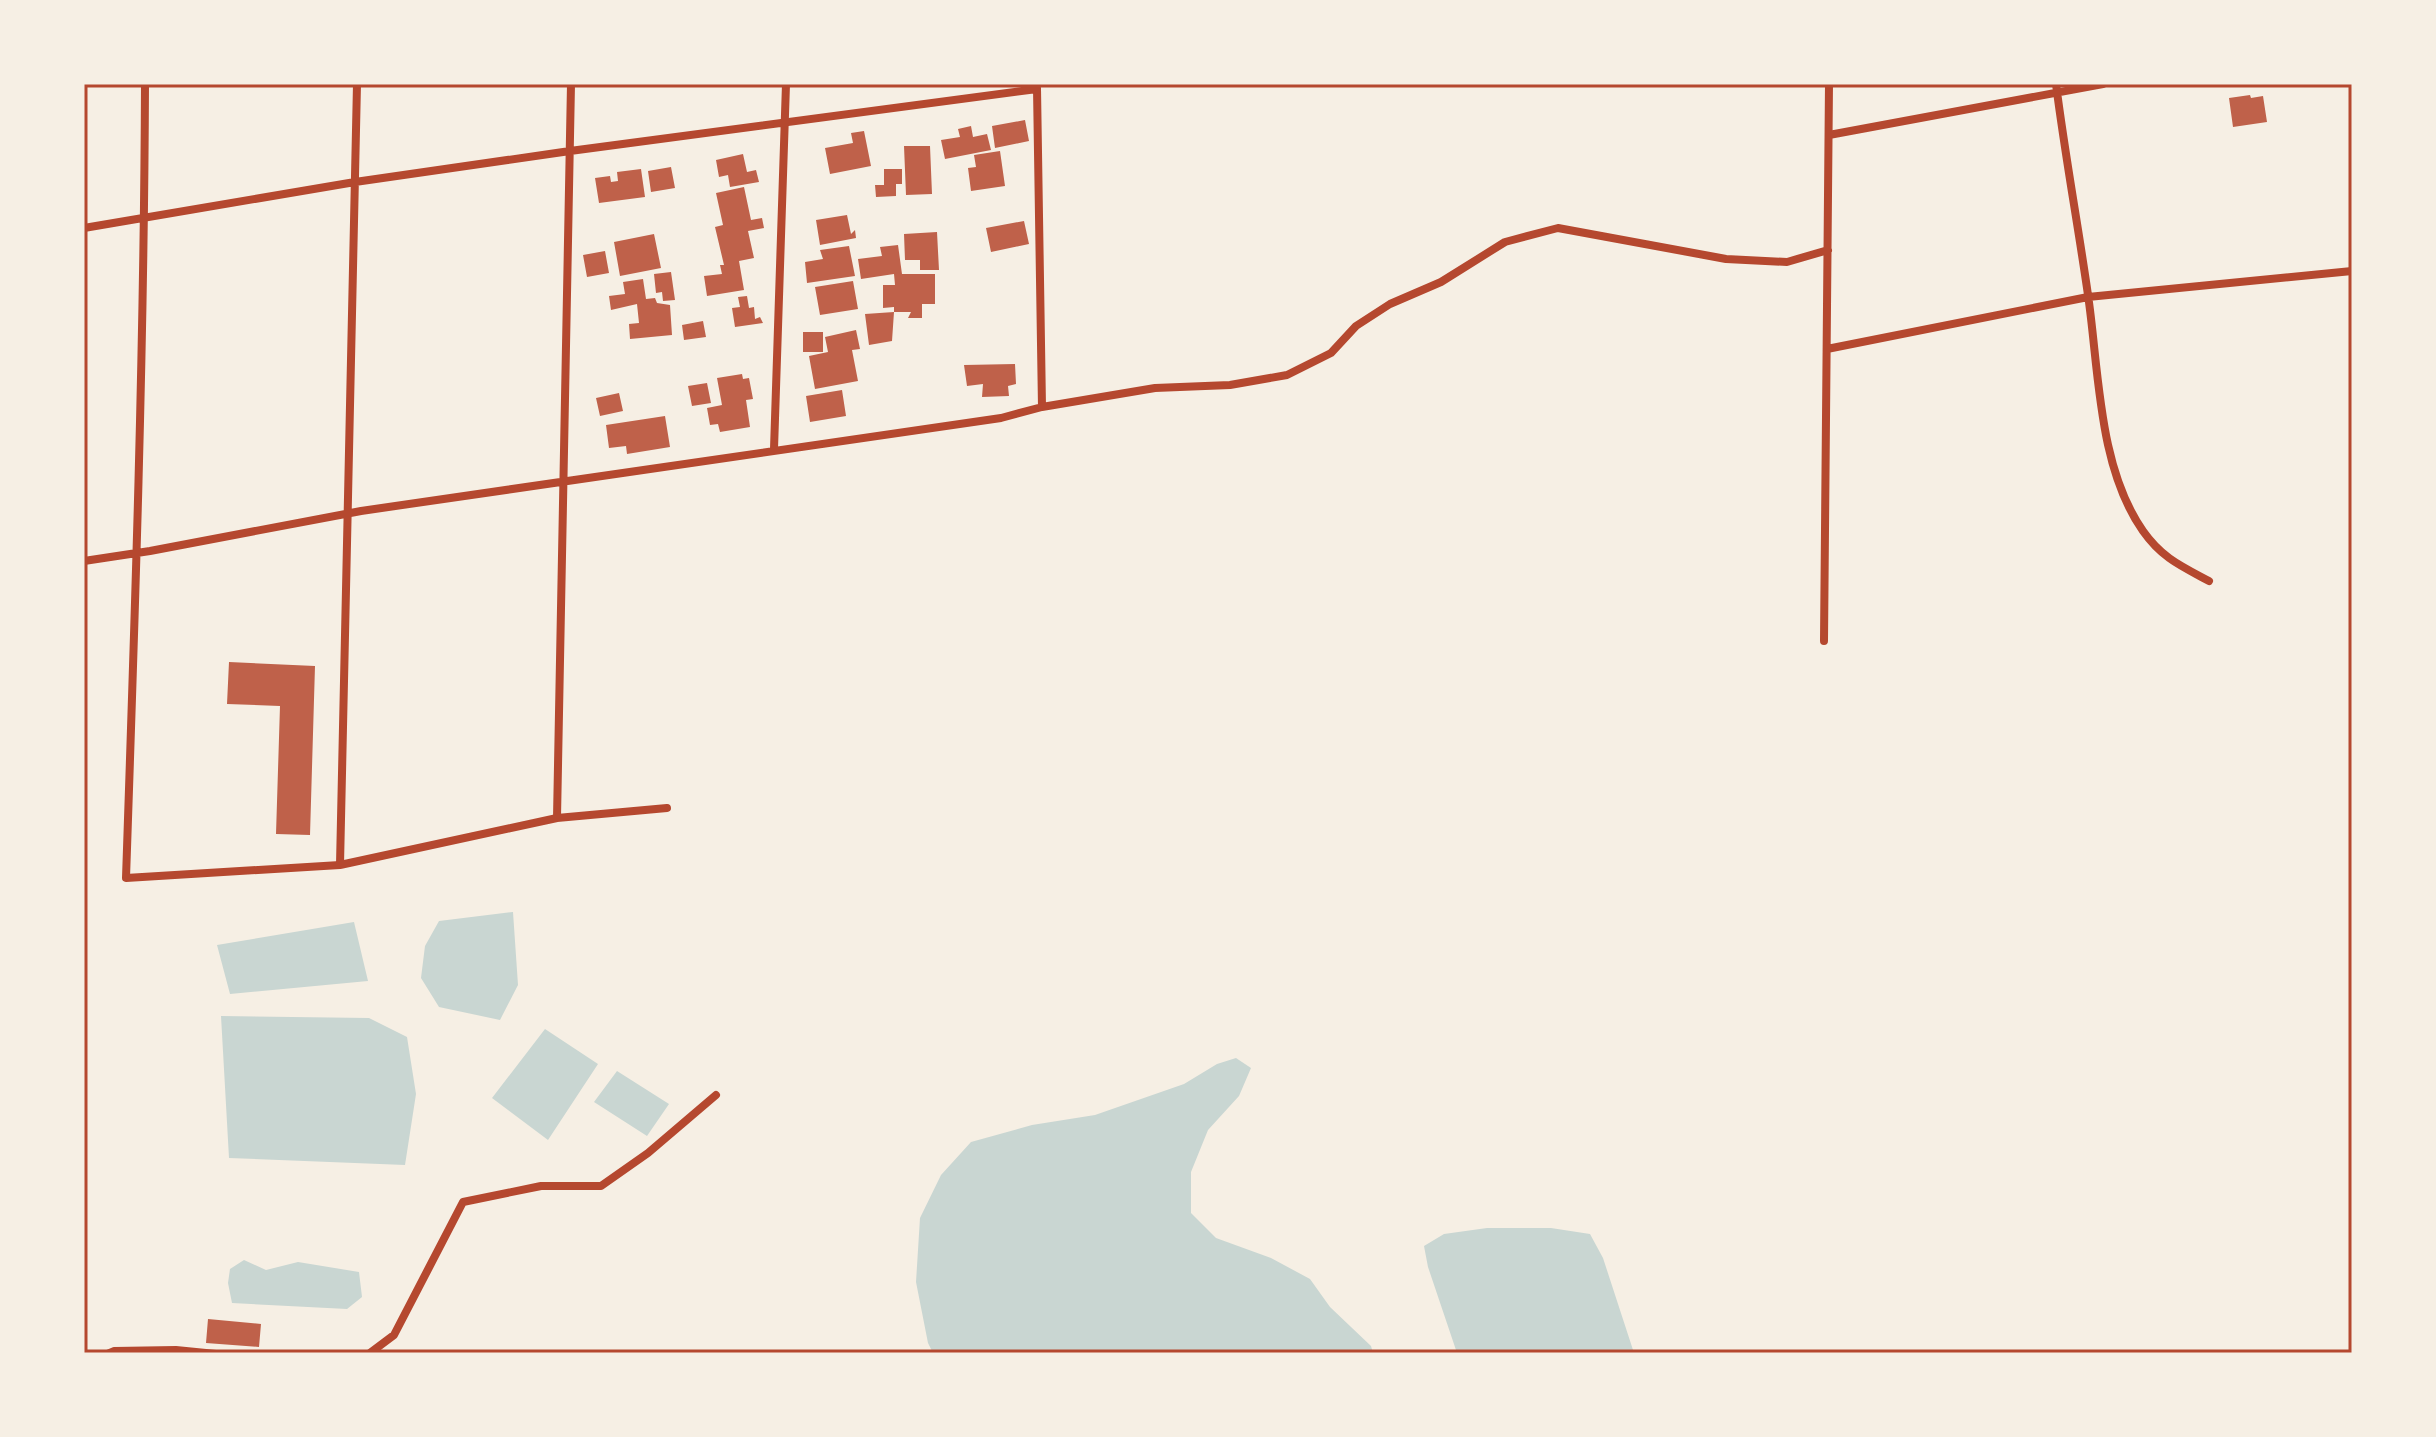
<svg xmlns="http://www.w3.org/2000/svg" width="2436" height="1437" font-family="Ubuntu,sans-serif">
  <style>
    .water { fill: #c9d6d2 }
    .building { fill: #bf614a }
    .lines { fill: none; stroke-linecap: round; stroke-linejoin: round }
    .service { stroke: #b5482f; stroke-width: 6 }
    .minor { stroke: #b5482f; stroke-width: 8 }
    .neatline { fill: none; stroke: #b5482f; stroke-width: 3 }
  </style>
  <rect width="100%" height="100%" fill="#f6efe4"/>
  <path class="water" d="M513,912L518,985L500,1020L439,1007L421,978L425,946L439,921Z
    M354,922L368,981L230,994L217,945Z
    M221,1016L369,1018L407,1037L416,1094L405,1165L229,1158Z
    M545,1029L598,1064L548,1140L492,1098Z
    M1236,1058L1251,1068L1239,1096L1208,1130L1191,1172V1213L1216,1238L1271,1258L1310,1279L1330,1307L1371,1346L1373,1353H933L928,1343L916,1282L920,1218L941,1175L971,1142L1032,1125L1095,1115L1184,1084L1217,1064Z
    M617,1071L669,1104L647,1136L594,1102Z
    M1487,1228H1551L1590,1234L1603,1258L1634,1353H1457L1428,1267L1424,1246L1444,1234Z
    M244,1260L266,1270L298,1262L359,1272L362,1297L347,1309L232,1303L228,1283L230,1269Z"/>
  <path class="building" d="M2250,95L2251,98L2263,96L2267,122L2233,127L2229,98Z
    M1025,120L1029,141L995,148L992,126Z
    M971,126L973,137L987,134L991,150L945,159L941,140L960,137L958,129Z
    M864,131L871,166L830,174L825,148L853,143L851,133Z
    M904,146H930L932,194L906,195Z
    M1000,151L1005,186L971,191L968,168L976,167L974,155Z
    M743,154L747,172L756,170L759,182L730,187L728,175L719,177L716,160Z
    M671,167L675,188L651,192L648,171Z
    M641,169L645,197L599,203L595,178L610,176L611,182L618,181L617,172Z
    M884,169H902V184H896V196L876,197L875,185H884Z
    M744,187L751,220L762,218L764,228L748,231L754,258L739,261L744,290L707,296L704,276L722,274L720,265H724L715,227L723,225L716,193Z
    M847,215L851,234L855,230L856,238L820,245L816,220Z
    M1024,221L1029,244L991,252L986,228Z
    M937,232L939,270H920V260H905L904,234Z
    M654,234L661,268L620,276L614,242Z
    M898,245L902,274H935V304H922V318H908L911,312H894L892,341L869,345L865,314L894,312V307L883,308V285H895L894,274L861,279L858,259L882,256L880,247Z
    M849,246L855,276L807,283L805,262L823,259L820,250Z
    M605,251L609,273L587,277L583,255Z
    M671,272L675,300L663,301L662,292L656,293L654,274Z
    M643,279L646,299L655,298L657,303L670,305L672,335L630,339L629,324L639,323L637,304L611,310L609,296L625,294L623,282Z
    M853,281L858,309L820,315L815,287Z
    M747,296L749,308L754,307L755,319L760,317L763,323L735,327L732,308L740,307L738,297Z
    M703,321L706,337L684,340L682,325Z
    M856,330L860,349L852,350L858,381L815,389L809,356L828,352L825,337Z
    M803,332H823V352H803Z
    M1015,364L1016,384L1008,386L1009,396L982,397L983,384L967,386L964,365Z
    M742,374L743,379L749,378L753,399L746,400L750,427L720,432L718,424L710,425L707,408L722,405L717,378Z
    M707,383L711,403L692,406L688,386Z
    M842,390L846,416L810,422L806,396Z
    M619,393L623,411L600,416L596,398Z
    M665,416L670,447L627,454L626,446L609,448L606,425Z
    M229,662L315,666L310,835L276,834L280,706L227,704Z
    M208,1319L261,1324L259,1347L206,1343Z"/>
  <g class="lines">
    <path class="service" d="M107,1353L114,1350L176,1349L216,1353"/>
    <path class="minor" d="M145,84C144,349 135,614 126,878L340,865L557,818L667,808
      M2056,84C2065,155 2078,225 2088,295C2099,370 2098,467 2143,531C2162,558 2181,566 2209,581
      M1037,88L1042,407
      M1829,135L2103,84
      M84,228L355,182L570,151L1037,89
      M1827,349L2088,297L2352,271
      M774,449L786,84
      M84,561L150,551L361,511L1001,418L1042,407L1155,388L1230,385L1287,375L1331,353L1356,326L1390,304L1441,282L1505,242L1558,228L1726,259L1787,262L1828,250
      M1824,641L1829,84
      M557,818L571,84
      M340,865L357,84
      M370,1353L394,1335L463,1202L541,1186H601L648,1153L716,1095"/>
  </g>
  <rect width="2436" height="1437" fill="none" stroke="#f6efe4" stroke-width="172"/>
  <rect x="86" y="86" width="2264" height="1265" class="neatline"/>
</svg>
